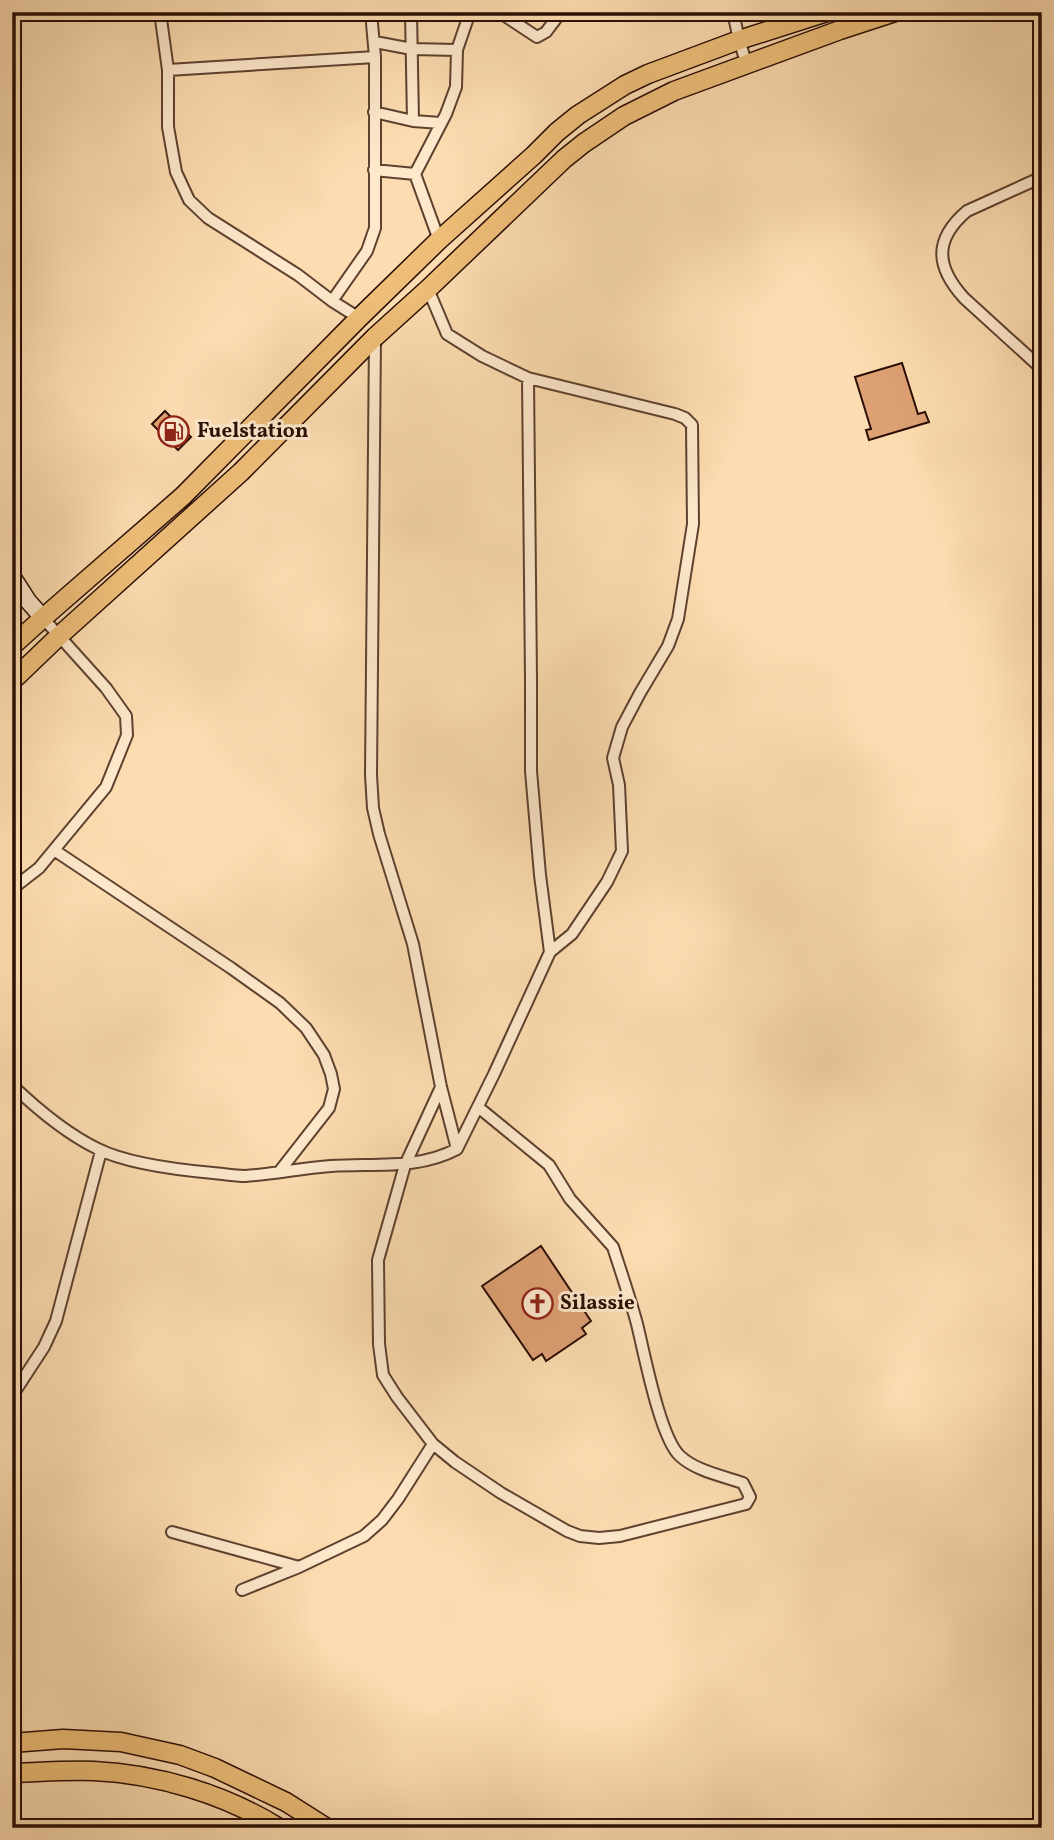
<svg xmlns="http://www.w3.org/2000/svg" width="1054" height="1840" font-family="Vollkorn,serif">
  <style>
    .building { fill: #dea174; stroke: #2a0d04; stroke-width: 2 }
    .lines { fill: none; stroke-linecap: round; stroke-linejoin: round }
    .street-casing { stroke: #5e412f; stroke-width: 14 }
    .secondary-casing { stroke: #2a0d04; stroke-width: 19 }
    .primary-casing { stroke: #2a0d04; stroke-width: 21 }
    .street { stroke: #fde8cc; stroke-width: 10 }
    .secondary { stroke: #fde8cc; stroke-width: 16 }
    .primary { stroke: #eebe78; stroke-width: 18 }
    .labels { text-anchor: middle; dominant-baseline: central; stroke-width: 6; stroke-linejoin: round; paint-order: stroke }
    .poi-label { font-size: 21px; font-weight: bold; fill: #2a0d04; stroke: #fde8cc; text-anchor: start }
  </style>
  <rect width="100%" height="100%" fill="#fcdcb0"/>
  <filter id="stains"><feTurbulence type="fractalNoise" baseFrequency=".00286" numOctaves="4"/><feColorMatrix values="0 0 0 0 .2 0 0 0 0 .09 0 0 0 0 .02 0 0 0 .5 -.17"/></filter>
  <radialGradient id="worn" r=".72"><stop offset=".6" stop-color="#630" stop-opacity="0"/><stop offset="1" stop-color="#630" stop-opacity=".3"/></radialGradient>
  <path class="building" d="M902,363L918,414L925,412L929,422L869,440L866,430L871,429L855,377Z
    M165,411L191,437L178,450L152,424Z
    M541,1246L591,1321L582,1328L586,1334L546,1361L542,1354L533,1360L482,1286Z"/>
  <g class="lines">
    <defs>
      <path id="street" d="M160,12L168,70V127L176,172L189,200L208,218L298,275L332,301L359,318
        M411,12L413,121
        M499,12L537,37L546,32L561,12
        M733,12L739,40L747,65
        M375,42L412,49L457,50
        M168,70L375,57
        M374,112L413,121L441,123
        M374,170L415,174
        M1042,177L967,211C933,240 936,267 964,298L1042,369
        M439,240L415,174L446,114L456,87L457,50L470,12
        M332,301L367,251L375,228V57L371,12
        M375,337L371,775L373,808L379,834L413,944L441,1087L457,1149
        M528,378L675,414L685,418L692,425L693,524L678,619L668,646L640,693L622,727L613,758L619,785L622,851L607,882L572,934L550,952
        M54,850L231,968L280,1003L306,1028L324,1055L331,1074L334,1089L329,1108L279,1172
        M12,889L39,868L106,787L127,735L126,716L106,688L43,618
        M12,1085C37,1109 67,1134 98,1149C128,1164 180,1170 213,1173C224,1174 235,1176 245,1176C274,1174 302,1168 331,1166C373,1163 418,1170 457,1149L494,1074L550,952L540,875L531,771V679L528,378L482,356L447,334L428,289
        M441,1087L405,1165L378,1260L379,1344L383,1375L397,1397L433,1444L455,1462L501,1493L567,1531L580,1536L599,1538L620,1536L746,1504L750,1497L743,1483C723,1476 696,1471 680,1456C660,1438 644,1352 637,1324C630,1298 621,1272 613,1247L570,1199L549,1165L478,1107
        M12,1396L44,1347L56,1321L101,1151
        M172,1532L299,1567
        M242,1590L299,1567L364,1536L382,1520L398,1499L433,1444"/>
      <path id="secondary" d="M12,576L28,601L43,618"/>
      <path id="primary" d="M12,646L43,618L183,496L359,318L439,240L534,155L557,132L578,115L625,85L648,74L739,40L827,12
        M12,681L59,636L241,472L375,337L428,289L564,159L584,143L624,116L674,91L840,30L895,12
        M12,1743L63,1739L121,1742L180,1755L215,1768L286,1802L327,1828
        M12,1773C39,1772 67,1770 94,1771C157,1774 225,1794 279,1828"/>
    </defs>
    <use href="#street" class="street-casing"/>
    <use href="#secondary" class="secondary-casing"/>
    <use href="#primary" class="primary-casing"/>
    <use href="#street" class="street"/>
    <use href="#secondary" class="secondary"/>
    <use href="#primary" class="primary"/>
  </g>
  <defs>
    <symbol id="fuel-ring" viewBox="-11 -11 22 22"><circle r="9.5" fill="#fde8cc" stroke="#8f2418" stroke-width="1.5"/><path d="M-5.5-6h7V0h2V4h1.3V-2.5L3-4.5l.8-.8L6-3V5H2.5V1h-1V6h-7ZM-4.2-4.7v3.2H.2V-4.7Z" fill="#8f2418"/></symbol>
    <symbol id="church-ring" viewBox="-11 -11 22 22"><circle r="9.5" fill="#fde8cc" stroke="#8f2418" stroke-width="1.5"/><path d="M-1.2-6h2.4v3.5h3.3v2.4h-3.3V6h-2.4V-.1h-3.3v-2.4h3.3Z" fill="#8f2418"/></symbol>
  </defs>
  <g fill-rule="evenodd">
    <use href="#fuel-ring" x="156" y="414" width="35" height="35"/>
    <use href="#church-ring" x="520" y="1286" width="35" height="35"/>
  </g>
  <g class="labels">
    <g class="poi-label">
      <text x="197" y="431">Fuelstation</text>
      <text x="560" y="1303">Silassie</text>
    </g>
  </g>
  <rect width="1054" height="1840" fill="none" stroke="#fcdcb0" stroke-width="42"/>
  <rect x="14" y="14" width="1026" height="1812" fill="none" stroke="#2a0d04" stroke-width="3.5"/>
  <rect x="21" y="21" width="1012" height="1798" fill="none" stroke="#2a0d04" stroke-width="2"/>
  <rect width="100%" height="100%" filter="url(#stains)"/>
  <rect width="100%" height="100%" fill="url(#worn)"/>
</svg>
